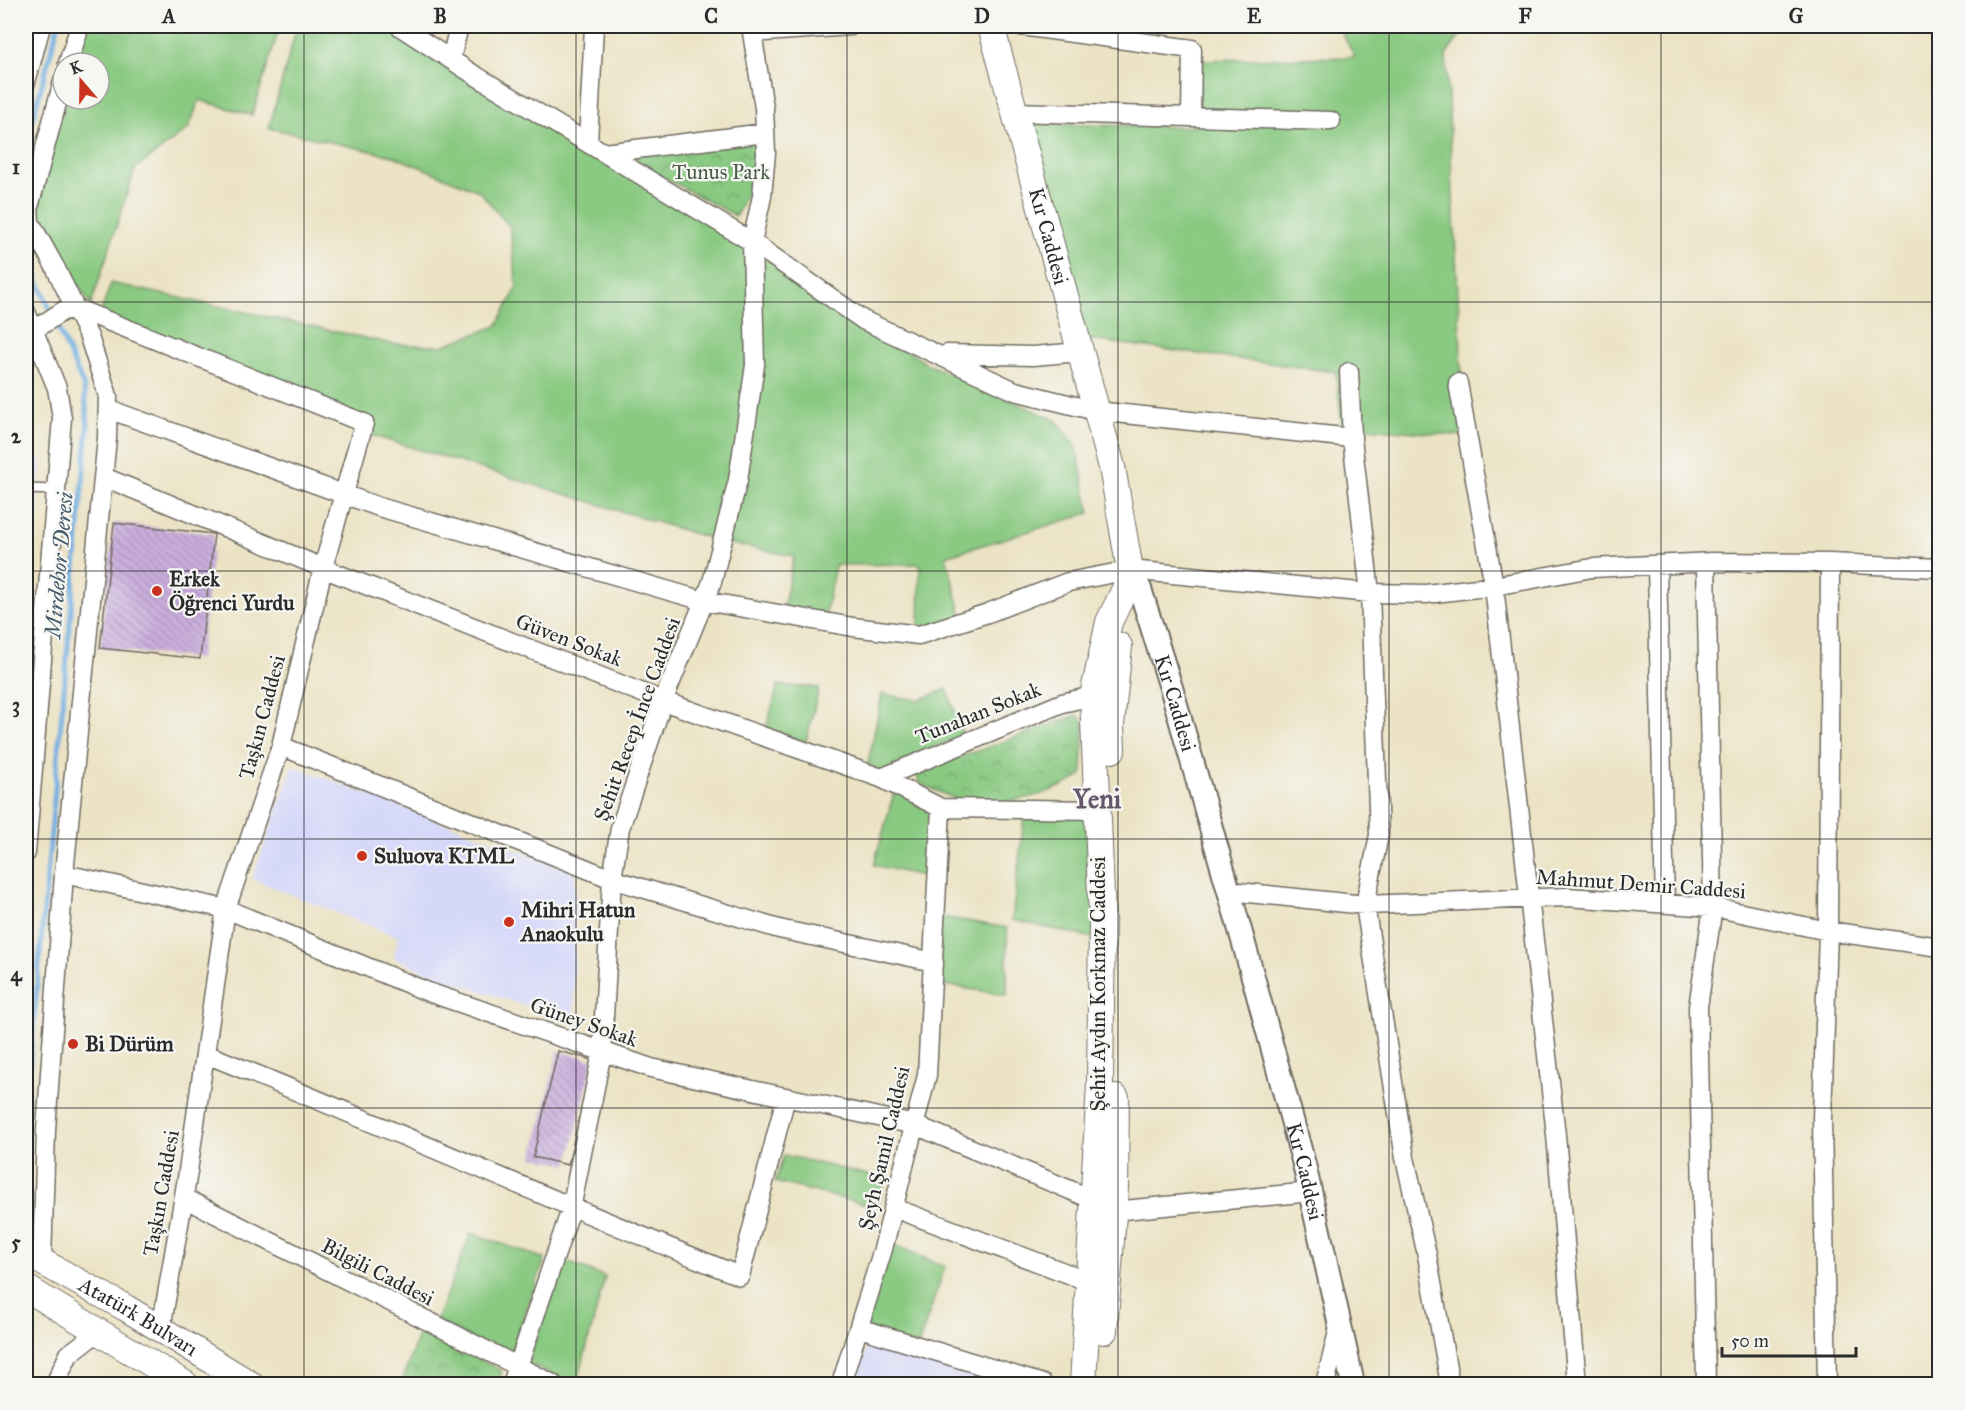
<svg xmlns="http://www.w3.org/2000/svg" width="1965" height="1410" font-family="'IM FELL Great Primer',serif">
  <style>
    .built { fill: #d5d8f9 }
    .green { fill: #89c981; stroke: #5a7a56; stroke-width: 1.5 }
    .park { fill: url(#park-crowns); stroke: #5a7a56; stroke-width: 1.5 }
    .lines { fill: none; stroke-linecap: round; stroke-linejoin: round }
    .stream { stroke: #6faee2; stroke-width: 5 }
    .building { fill: url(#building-back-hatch) }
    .service-casing { stroke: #6f6b61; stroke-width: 12 }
    .minor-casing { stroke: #6f6b61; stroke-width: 21 }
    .tertiary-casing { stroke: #6f6b61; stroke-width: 26 }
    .secondary-casing { stroke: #6f6b61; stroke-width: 28 }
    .service { stroke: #fff; stroke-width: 9 }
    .minor { stroke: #fff; stroke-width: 18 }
    .tertiary { stroke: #fff; stroke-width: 22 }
    .secondary { stroke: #fff; stroke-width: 26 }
    .grid { fill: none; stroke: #2b2b2b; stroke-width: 1.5; stroke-opacity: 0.55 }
    .poi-dot { fill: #c8321e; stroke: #f6f6f2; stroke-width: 2 }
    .labels { text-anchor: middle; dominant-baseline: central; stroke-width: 4.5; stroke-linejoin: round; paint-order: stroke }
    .park-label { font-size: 21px; fill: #475a45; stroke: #f6f6f2 }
    .street-label { font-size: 21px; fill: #2b2b2b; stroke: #f6f6f2 }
    .poi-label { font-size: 21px; font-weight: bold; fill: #2b2b2b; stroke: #f6f6f2; text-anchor: start }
    .water-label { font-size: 22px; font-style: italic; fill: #43596b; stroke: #f6f6f2 }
    .district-label { font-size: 27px; font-weight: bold; fill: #63596a; stroke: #f6f6f2 }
    .neatline { fill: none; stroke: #2b2b2b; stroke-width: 2 }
    .grid-label { font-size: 20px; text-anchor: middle; font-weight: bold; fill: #2b2b2b }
  </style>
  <defs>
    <pattern id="park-crowns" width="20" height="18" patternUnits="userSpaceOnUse" patternTransform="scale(1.5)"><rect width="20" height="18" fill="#89c981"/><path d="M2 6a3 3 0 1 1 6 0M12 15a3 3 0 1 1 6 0" fill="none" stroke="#70a36a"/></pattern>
    <pattern id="building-back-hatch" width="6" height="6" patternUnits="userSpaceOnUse" patternTransform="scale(1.5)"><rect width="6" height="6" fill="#cbafde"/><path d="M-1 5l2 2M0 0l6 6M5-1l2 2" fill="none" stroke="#a58fb4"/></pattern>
  </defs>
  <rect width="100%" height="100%" fill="#f6f6f2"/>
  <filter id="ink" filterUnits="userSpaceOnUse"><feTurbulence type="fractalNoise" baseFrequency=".0167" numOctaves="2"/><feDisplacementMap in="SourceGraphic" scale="12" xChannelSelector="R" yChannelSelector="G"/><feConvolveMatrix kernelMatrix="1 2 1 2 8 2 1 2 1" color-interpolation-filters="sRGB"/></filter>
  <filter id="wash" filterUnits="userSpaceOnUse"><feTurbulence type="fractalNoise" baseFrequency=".008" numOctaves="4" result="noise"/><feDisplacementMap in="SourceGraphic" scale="24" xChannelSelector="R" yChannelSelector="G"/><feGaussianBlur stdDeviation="1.35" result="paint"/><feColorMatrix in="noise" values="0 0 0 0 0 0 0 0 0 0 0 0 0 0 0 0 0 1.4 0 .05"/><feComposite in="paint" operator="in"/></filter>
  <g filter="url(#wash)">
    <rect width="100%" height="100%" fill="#ece3c4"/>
    <path class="built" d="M26,458L41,459L26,655Z
      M293,766L575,872L574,1011L563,1019L429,973L394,958L398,937L252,879Z
      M869,1340L1018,1384H856Z"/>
    <path class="green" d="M86,26H280L252,115L199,100L189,128L135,169L91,305L44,232L36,199L65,99H99V63H75Z
      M297,26H393L752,242L927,364L1056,420L1076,446L1090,513L946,556L963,620L919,635L920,564L835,565L824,622L782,614L794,556L722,542L371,435L364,423L99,318L111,283L393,344L441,346L497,326L517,288L510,227L479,191L393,156L269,128Z
      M1338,26H1467L1446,55L1465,436L1342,426L1336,372L1085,339L1029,124L1196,127L1203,60L1355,57Z
      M778,685L819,688L806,742L766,729Z
      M947,689L963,735L881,772L868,764L882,694L918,700Z
      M896,785L941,808L938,880L874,865Z
      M1025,810H1097L1102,940L1012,920Z
      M937,916L1007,928V995L933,983Z
      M784,1155L885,1179L878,1207L775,1182Z
      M471,1233L545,1259L509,1357L436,1321Z
      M885,1241L945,1267L918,1346L859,1328Z
      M563,1260L605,1277L577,1384H571L528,1363Z"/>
    <path class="park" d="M761,136L757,169L736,216L618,153Z
      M1077,715L1084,721L1082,775C1049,797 1002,807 962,800C948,798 932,788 919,783L917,775L922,771Z
      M421,1327L502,1371L497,1384H413L403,1379Z"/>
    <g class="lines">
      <path class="stream" d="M26,143L58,26
        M26,254L84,387L88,426L26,1107
        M26,1209V1217"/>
    </g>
    <g id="blocks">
      <path class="building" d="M114,523L214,534L200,659L100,648Z
        M558,1051L593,1060L568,1165L533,1157Z"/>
    </g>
  </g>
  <g filter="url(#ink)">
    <use href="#blocks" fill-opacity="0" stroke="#6f6b61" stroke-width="1.5"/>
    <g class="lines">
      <defs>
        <path id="service" d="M26,489L56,490"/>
        <path id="minor" d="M399,26L473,74L752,242L863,320L1015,391L1096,411L1352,438
          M752,33L850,26
          M451,59L459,26
          M68,63L80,26
          M26,82L41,26
          M1014,112L1191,117L1192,49L1021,26
          M1191,117L1331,121
          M588,143L594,26
          M604,153L765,133
          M26,312L57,388L62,418L26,853
          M26,335L63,311L75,308L364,423L323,568L281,746L226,909L187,1178L161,1329
          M947,354L1033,356L1080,352
          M1349,372L1352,438L1370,593L1379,835L1365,905L1405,1158L1427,1255L1450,1384
          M1458,383L1494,586L1556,1135L1577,1384
          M108,409L379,507L704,601L853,627L919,635L988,613L1068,582L1130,570L1370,593L1426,594L1494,586L1592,568L1712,562L1830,563L1940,568
          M104,477L335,573L663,701L881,778L941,808L1097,810
          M1657,565L1665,904
          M281,746L612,879L779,929L934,962
          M881,778L1062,703L1093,696
          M64,874L226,909L428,992L651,1068L915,1125L1094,1200
          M1229,891L1365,905L1567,897L1713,907L1828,931L1940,947
          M206,1054C385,1126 561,1205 740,1276L786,1097
          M184,1198L553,1384
          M894,1208L1090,1282
          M1113,1211L1311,1192
          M42,1262L46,1130L64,874L107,438L108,396L89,337L55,267L30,222L29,207L63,81
          M859,1328L1043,1384
          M55,1384L69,1354L98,1332
          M512,1384L571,1209L602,1052L612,879L620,828L663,701L712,582L738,480L755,365L752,242L762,196L766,153L764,108L751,26
          M841,1384L883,1249L927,1075L941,808
          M1325,1384L1339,1328
          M1706,1384L1698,1007L1713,907L1706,563
          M1827,1384L1822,1119L1828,931L1830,563"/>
        <g id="tertiary">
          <path id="s1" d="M1130,570L1140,589L1173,694L1244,944L1304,1164L1353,1384"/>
        </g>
        <g id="secondary">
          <path id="s2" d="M991,26L1112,467L1130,570L1125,589L1109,622L1093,696L1102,920L1100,1084L1083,1384"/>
          <path d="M1112,750L1111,725L1119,646"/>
          <path id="s3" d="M26,1253L126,1308L250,1384"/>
          <path d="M26,1288L185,1384"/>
          <path d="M1104,1331L1115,1188L1116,1098"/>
        </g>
      </defs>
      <use href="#service" class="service-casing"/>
      <use href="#minor" class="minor-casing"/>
      <use href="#tertiary" class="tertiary-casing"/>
      <use href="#secondary" class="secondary-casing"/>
      <use href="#service" class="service"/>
      <use href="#minor" class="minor"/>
      <use href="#tertiary" class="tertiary"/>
      <use href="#secondary" class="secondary"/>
    </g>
  </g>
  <path class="grid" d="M304,26V1384M576,26V1384M847,26V1384M1118,26V1384M1389,26V1384M1661,26V1384M26,302H1940M26,571H1940M26,839H1940M26,1108H1940"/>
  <g class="poi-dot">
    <circle cx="157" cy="591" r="6"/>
    <circle cx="362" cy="856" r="6"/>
    <circle cx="509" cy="922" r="6"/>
    <circle cx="73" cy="1044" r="6"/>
  </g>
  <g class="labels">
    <g class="park-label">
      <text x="721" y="172">Tunus Park</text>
    </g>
    <g class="street-label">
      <text stroke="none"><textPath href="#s2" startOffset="218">Kır Caddesi</textPath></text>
      <text transform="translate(569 640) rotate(21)">Güven Sokak</text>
      <text stroke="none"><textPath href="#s1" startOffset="141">Kır Caddesi</textPath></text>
      <text transform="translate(978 713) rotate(-22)">Tunahan Sokak</text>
      <text transform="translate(262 717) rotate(-75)">Taşkın Caddesi</text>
      <text transform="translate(637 719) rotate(-70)">Şehit Recep İnce Caddesi</text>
      <text transform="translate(1641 884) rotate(4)">Mahmut Demir Caddesi</text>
      <text transform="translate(1098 984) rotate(-90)">Şehit Aydın Korkmaz Caddesi</text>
      <text transform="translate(584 1022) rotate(19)">Güney Sokak</text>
      <text transform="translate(884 1148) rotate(-77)">Şeyh Şamil Caddesi</text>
      <text stroke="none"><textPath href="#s1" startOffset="627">Kır Caddesi</textPath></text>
      <text transform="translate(161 1193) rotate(-80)">Taşkın Caddesi</text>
      <text transform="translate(378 1272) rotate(27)">Bilgili Caddesi</text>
      <text stroke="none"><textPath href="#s3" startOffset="129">Atatürk Bulvarı</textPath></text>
    </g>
    <g class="poi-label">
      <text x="169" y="579">Erkek<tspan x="169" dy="24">Öğrenci Yurdu</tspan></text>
      <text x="374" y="856">Suluova KTML</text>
      <text x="521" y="910">Mihri Hatun<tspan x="521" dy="24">Anaokulu</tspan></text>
      <text x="85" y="1044">Bi Dürüm</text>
    </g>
    <g class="water-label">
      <text transform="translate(59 565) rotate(-85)">Mirdehor Deresi</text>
    </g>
    <g class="district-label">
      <text x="1097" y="798">Yeni</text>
    </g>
  </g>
  <rect width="1965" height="1410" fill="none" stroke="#f6f6f2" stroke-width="66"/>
  <g transform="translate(81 81) rotate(340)"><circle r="28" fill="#f6f6f2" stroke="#a5a5a2" stroke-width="1.5"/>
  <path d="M0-4.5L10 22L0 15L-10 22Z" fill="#c8321e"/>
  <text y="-9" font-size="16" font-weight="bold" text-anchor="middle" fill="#2b2b2b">K</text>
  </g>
  <path d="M1722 1347v9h134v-9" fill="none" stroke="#2b2b2b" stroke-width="3"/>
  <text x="1731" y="1347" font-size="18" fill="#2b2b2b" stroke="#f6f6f2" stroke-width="4.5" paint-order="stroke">50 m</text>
  <rect x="33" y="33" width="1899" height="1344" class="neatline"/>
  <g class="grid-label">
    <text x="169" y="23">A</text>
    <text x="440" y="23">B</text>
    <text x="711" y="23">C</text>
    <text x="982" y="23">D</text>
    <text x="1254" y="23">E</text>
    <text x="1525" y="23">F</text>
    <text x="1796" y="23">G</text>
    <text x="16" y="174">1</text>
    <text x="16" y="443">2</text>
    <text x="16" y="712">3</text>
    <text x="16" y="981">4</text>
    <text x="16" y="1249">5</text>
  </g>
</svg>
